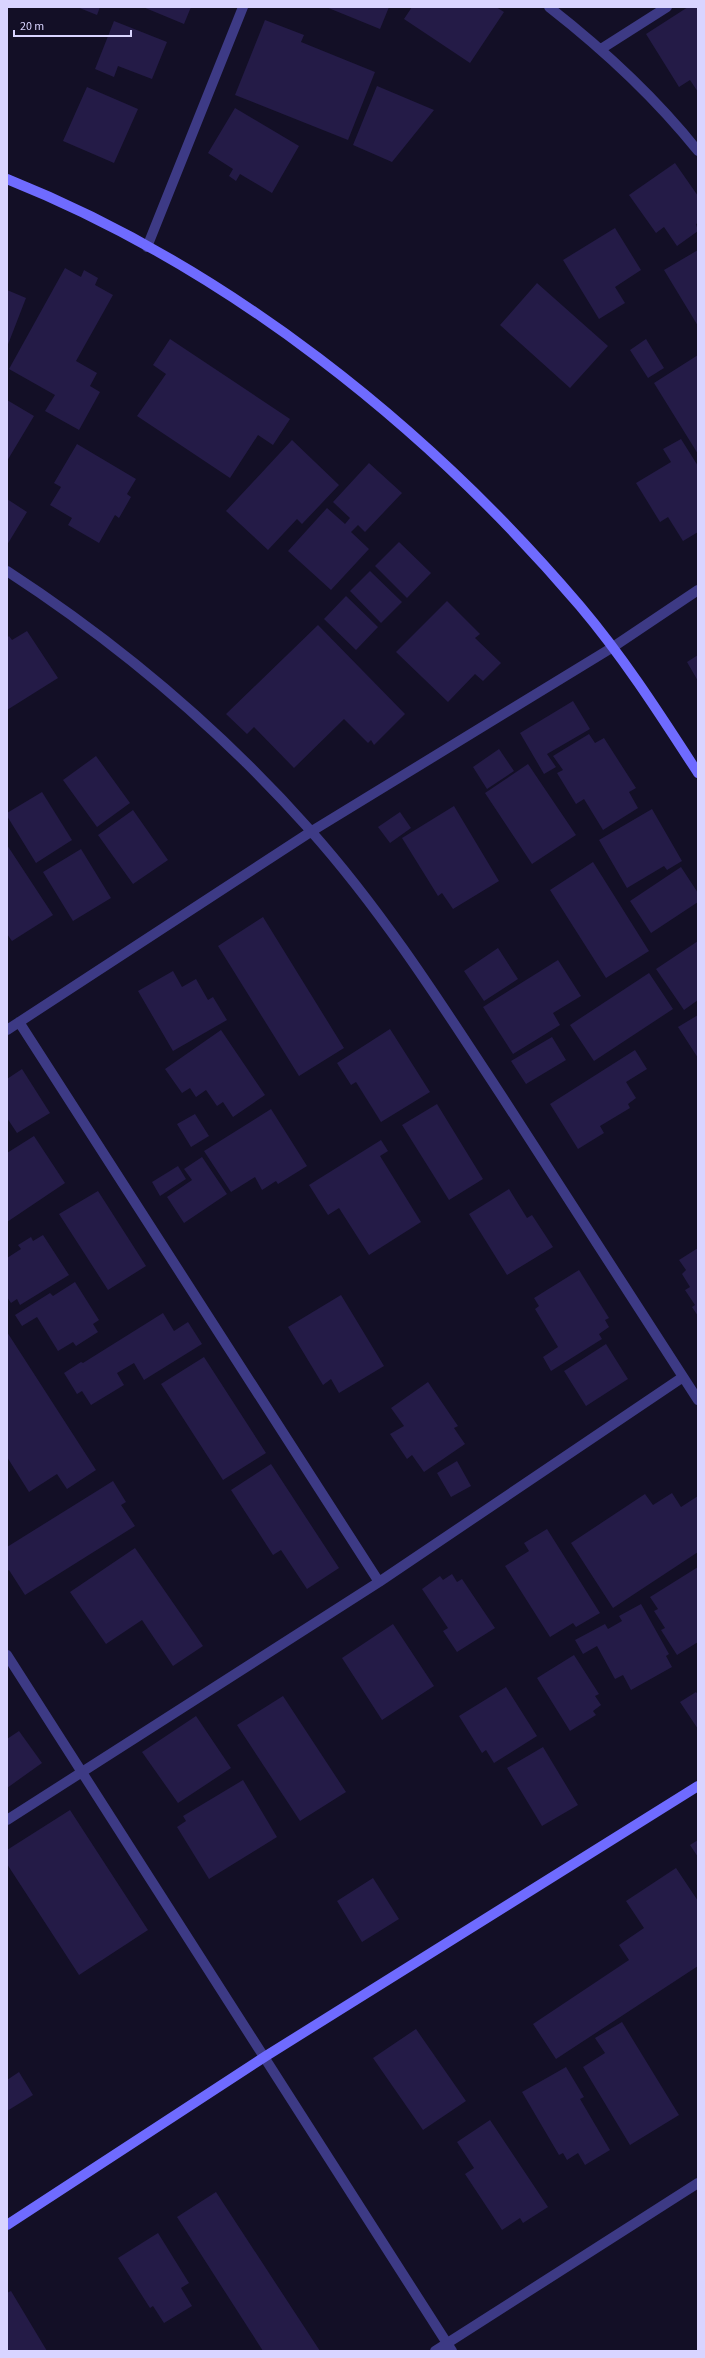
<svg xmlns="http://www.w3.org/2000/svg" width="705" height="2358" font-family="'Source Sans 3',sans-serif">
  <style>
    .building { fill: #241b47 }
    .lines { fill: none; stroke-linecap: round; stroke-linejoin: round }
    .street { stroke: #3d3a85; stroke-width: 10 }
    .secondary { stroke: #6f6bff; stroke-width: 10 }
  </style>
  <rect width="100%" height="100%" fill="#130f26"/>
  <path class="building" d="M77,7H100L97,15Z
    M143,7H191L184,24Z
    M326,7H389L380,29Z
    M412,7H496L504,12L470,63L404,19Z
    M688,7H698V92L690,80L679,87L646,34Z
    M265,20L304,35L301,42L375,72L348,140L235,95Z
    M114,21L167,42L152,79L118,66L114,77L95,69Z
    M377,86L434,110L392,162L353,145Z
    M87,87L138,109L114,163L63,141Z
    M235,108L299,146L272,193L240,174L236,181L229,176L233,169L208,153Z
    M675,163L698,196V223L696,224L698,231L677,246L664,227L656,233L629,195Z
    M615,228L641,270L615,287L625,303L599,319L563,260Z
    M698,250V326L664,270Z
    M65,268L81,277L84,270L98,278L95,285L113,295L76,361L97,373L90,386L100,392L79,430L45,411L55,395L9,369Z
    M537,283L608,346L570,388L500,325Z
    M7,290L26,298L7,347Z
    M170,339L290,419L273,445L258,435L230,478L137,416L166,374L153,365Z
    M646,339L664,368L648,378L630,350Z
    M698,355V454L654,383Z
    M7,400L34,416L7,461Z
    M681,439L698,466V532L683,541L668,517L660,522L636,483L671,462L663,449Z
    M292,440L339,485L302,524L297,519L268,550L226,511Z
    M77,444L136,479L127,494L131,497L119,518L115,515L99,543L68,525L72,518L50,505L61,487L54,483Z
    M369,463L402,493L365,532L358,525L351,532L369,549L331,590L288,551L327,508L345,524L350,518L333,502Z
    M7,499L27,512L7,545Z
    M399,542L431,573L407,598L375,566Z
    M370,571L402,602L381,623L350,591Z
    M346,596L378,627L356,650L324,619Z
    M447,601L480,634L475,638L501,663L483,681L475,674L448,702L396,652Z
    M318,625L405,714L374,745L371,740L368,743L344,719L294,768L254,727L247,734L226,714Z
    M27,631L58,678L7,710V638L9,636L12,640Z
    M698,655V681L687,662Z
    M573,701L590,729L547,754L556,767L544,774L520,733Z
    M589,734L595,743L604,738L636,788L629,792L638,808L603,830L584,799L576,804L557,773L563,770L553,756Z
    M499,749L514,771L487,789L473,767Z
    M96,756L130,803L97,827L63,780Z
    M528,764L576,835L532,864L485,793Z
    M42,792L72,840L36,863L7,816V813Z
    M454,806L499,881L453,909L442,893L438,896L402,838Z
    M652,809L682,861L667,870L664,866L627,888L599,840Z
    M133,810L168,860L133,884L98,835Z
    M400,812L411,828L390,843L378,827Z
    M7,845L53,915L12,941L7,934Z
    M81,849L111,898L73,921L43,872Z
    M593,862L649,951L606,978L550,890Z
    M681,867L698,893V902L651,933L630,901Z
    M263,917L344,1048L299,1076L218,946Z
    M698,941V1000L684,1010L656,969Z
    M498,948L518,979L484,1001L464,971Z
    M558,960L581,996L553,1013L560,1025L513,1054L483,1007Z
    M173,971L182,987L196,979L208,1000L213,997L227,1020L173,1051L138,991Z
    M649,973L673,1009L594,1061L570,1025Z
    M698,1015V1058L678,1027Z
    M390,1029L430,1092L381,1122L356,1082L351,1085L337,1063Z
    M221,1030L265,1095L233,1117L223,1102L217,1106L206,1090L196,1097L190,1088L182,1093L165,1069Z
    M552,1037L566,1060L526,1084L511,1061Z
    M635,1050L647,1069L626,1082L636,1098L628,1104L630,1108L600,1126L604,1133L578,1149L550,1104Z
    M22,1069L50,1113L17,1133L7,1118V1079Z
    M437,1104L483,1179L449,1200L402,1125Z
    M271,1109L307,1166L278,1184L276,1181L262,1190L255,1177L231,1192L204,1151Z
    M195,1114L209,1136L191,1147L177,1124Z
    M34,1136L65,1183L7,1222V1153Z
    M381,1140L388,1151L380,1156L421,1222L369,1255L339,1208L328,1215L309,1185Z
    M202,1157L227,1194L184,1223L167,1197L192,1180L184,1169Z
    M178,1166L186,1179L160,1196L152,1182Z
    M509,1189L527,1218L532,1215L553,1247L507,1275L469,1214Z
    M98,1191L146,1266L108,1290L59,1214Z
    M43,1235L69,1275L20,1305L17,1299L11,1303L7,1297V1258L21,1249L18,1245L31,1237L33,1241Z
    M698,1248V1316L692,1307L695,1305L685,1290L690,1287L682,1274L686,1270L679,1260Z
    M579,1270L609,1318L605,1320L609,1327L599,1334L602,1339L551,1371L543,1357L558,1347L535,1309L539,1306L534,1298Z
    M75,1282L99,1320L93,1324L98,1332L76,1346L73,1342L58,1351L37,1317L22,1326L15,1315L50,1293L53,1296Z
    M341,1295L384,1366L339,1393L331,1379L323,1385L288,1327Z
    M163,1313L174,1331L188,1322L202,1344L144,1380L134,1363L117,1373L124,1385L91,1405L82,1391L77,1394L64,1373L81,1362L83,1363Z
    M7,1332L96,1470L67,1489L57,1474L29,1492L7,1457Z
    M606,1344L628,1379L586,1406L564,1371Z
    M204,1357L266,1453L223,1480L161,1384Z
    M428,1382L458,1426L454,1428L465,1444L424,1472L412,1455L407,1459L390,1434L404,1426L391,1408Z
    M457,1461L471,1486L451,1497L437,1473Z
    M271,1464L339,1568L307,1589L281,1550L273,1555L231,1490Z
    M113,1481L126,1502L121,1505L135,1526L25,1595L9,1570L7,1571V1547Z
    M672,1493L681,1507L698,1496V1552L613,1608L571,1543L645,1494L653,1505Z
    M547,1529L600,1613L576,1627L573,1623L550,1637L505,1566L529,1551L524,1543Z
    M135,1548L203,1646L173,1666L142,1620L106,1644L70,1592Z
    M698,1567V1642L677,1655L661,1630L665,1628L654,1611L658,1609L650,1597Z
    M452,1574L457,1582L462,1579L495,1628L457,1652L443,1631L448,1628L422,1589L440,1576L443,1580Z
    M641,1604L669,1654L666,1656L672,1667L631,1690L623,1675L615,1679L597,1646L583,1654L575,1640L605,1624L608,1629L622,1621L619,1616Z
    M393,1624L434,1686L382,1720L342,1658Z
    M574,1655L599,1694L595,1696L601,1705L593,1711L596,1715L570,1731L537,1678Z
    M506,1687L537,1736L494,1763L486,1750L482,1753L459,1716Z
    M696,1692L698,1695V1729L680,1702Z
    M283,1696L346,1792L300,1821L237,1725Z
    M196,1716L231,1768L178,1803L142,1752Z
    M19,1731L42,1763L7,1788V1739Z
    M543,1747L578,1805L542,1826L507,1768Z
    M243,1780L277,1837L209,1879L177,1827L186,1821L183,1816Z
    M70,1810L148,1930L79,1975L7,1864V1850Z
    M698,1840V1857L690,1845Z
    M676,1868L698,1901V1966L556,2059L533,2024L629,1960L619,1945L644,1928L626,1901Z
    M373,1878L399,1919L362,1942L337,1901Z
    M622,2022L679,2115L630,2145L583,2067L605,2053L595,2038Z
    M416,2029L466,2101L423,2130L373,2058Z
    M566,2067L584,2097L580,2099L610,2150L585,2165L578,2153L567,2160L563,2153L559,2155L522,2092Z
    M19,2072L33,2095L7,2111V2080Z
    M490,2120L548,2207L523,2223L520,2218L502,2230L465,2174L474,2168L457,2142Z
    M216,2192L320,2351H263L177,2217Z
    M158,2233L189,2283L181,2288L192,2306L164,2323L153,2306L150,2308L118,2258Z
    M11,2291L47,2351H7V2293Z"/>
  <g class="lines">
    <path class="street" d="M549,7C604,50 654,96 698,151
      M601,49L667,7
      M147,247L243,7
      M7,571C119,644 221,730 310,830C384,913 444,1008 505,1101C569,1201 634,1300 698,1400
      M19,1022L379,1582
      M7,1030L312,831L613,647L698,590
      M7,1655L452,2351
      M7,1820L379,1582L683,1377
      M435,2351L698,2183"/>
    <path class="secondary" d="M7,179C227,267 427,426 580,606C624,658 661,716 698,773
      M7,2225L266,2056L698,1786"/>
  </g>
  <rect width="705" height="2358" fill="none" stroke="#d9d4ff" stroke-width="16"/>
  <path d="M14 30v6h117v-6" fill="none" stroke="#d9d4ff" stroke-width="2"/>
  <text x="20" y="30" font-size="12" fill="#d9d4ff" stroke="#130f26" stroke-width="3" paint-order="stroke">20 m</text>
</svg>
